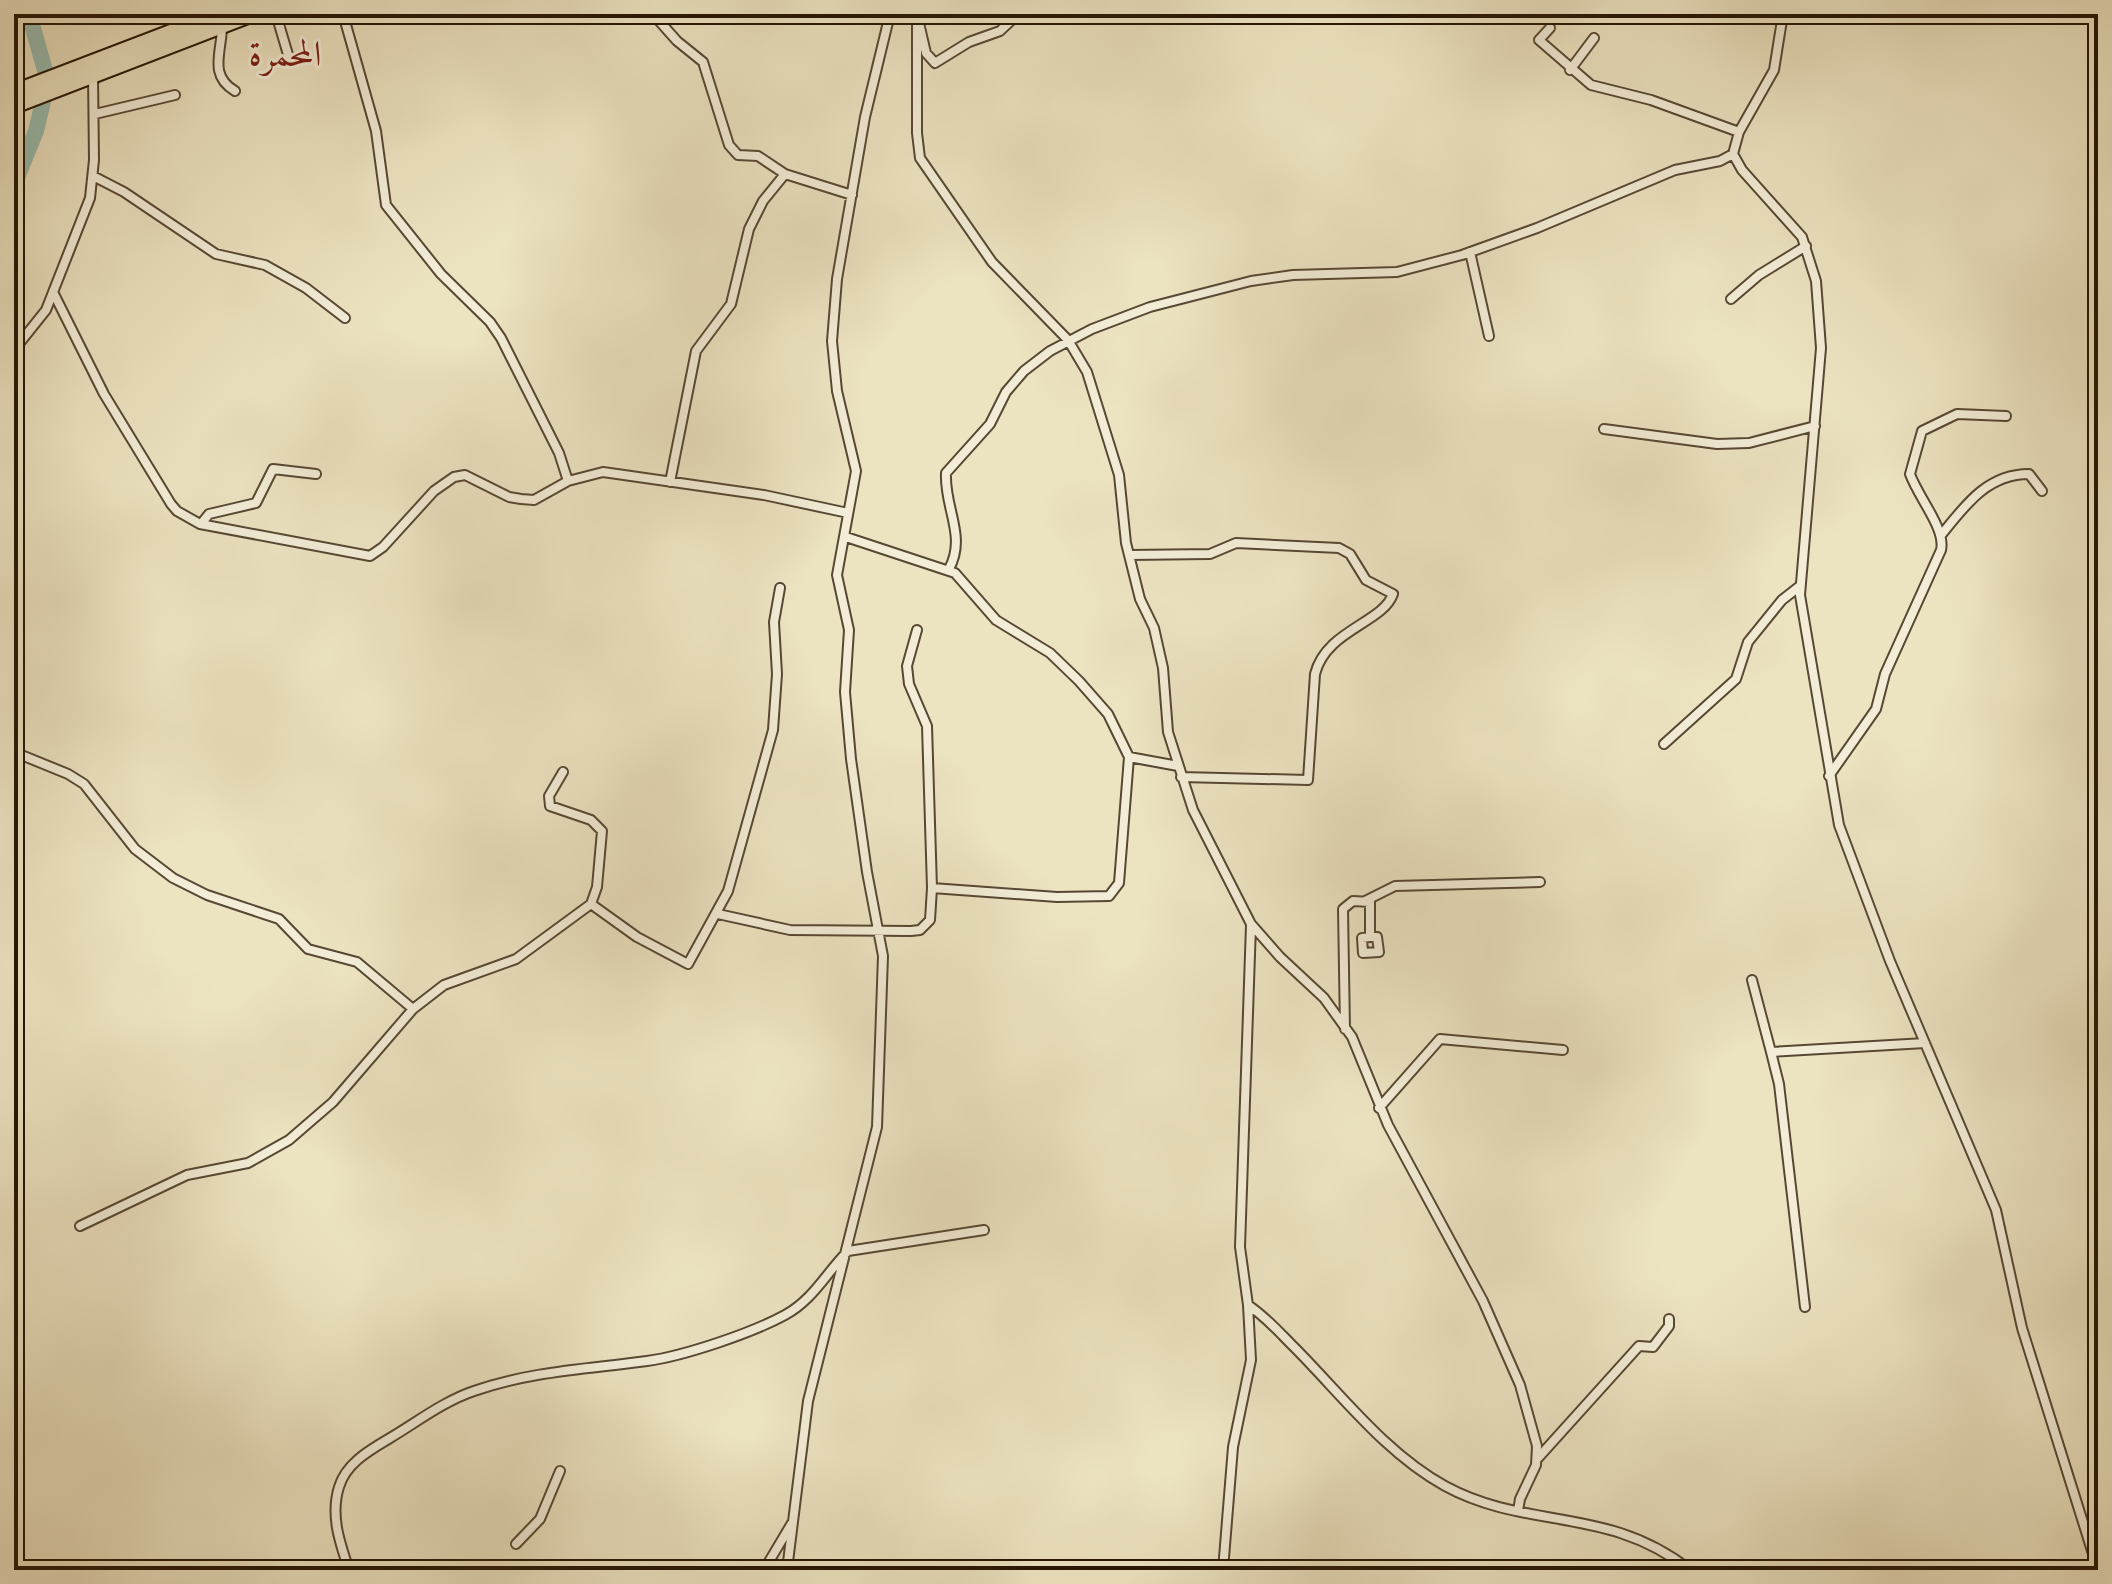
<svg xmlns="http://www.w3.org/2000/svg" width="2112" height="1584" font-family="'Sorts Mill Goudy',Amiri,serif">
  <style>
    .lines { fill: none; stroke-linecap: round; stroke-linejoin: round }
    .river { stroke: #99beb1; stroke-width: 16 }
    .minor-casing { stroke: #574833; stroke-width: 12 }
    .trunk-casing { stroke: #251504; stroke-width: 18 }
    .minor { stroke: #f3edd7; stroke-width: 8 }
    .trunk { stroke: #ece3c1; stroke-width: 14 }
    .labels { text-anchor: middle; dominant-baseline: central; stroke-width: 6; stroke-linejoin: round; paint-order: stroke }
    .quarter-label { font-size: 36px; fill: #7a1f14; stroke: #f3edd7 }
  </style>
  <rect width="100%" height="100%" fill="#ece3c1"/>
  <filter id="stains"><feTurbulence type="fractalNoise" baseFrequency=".0025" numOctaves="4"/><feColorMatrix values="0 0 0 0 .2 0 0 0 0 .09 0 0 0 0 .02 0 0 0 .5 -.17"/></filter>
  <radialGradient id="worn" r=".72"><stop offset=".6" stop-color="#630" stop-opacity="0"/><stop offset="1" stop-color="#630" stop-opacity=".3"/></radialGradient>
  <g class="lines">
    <path class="river" d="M14,185L36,131L48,81L29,14"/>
    <defs>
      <path id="minor" d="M276,14L289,58
        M343,14L376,131L386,205L441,274L490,322L501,338L559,453L568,481
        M653,14L677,41L703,62L729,145L738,155L758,156L785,174L852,195
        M917,14V133L920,158L992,262L1068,340L1087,372L1119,475L1126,543L1140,599L1154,628L1163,668L1168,732L1193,810L1251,924L1280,957L1324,998L1352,1037L1388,1125L1483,1301L1520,1385L1537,1446L1536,1465L1520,1499L1518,1511
        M919,23L926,53L935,63L969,42L1000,31L1018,14
        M222,26C222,52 208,75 235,91
        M1550,28L1539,40L1591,85L1651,100L1739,132
        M14,41L20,14
        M1570,70L1594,38
        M95,114L175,95
        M1733,154L1742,170L1802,237L1816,281L1821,348L1800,595L1839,825L1890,961L1996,1210L2022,1328L2098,1570
        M93,176L124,192L216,254L265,265L306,288L345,318
        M1470,252L1489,336
        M54,294L104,394L171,504L177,511L200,524L370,556L383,547L434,491L454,477L465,475L509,497L521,499L534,500L568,481L603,472L764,495L848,513
        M1731,299L1759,275L1806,246
        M14,350L46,310L90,198L94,160L93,75
        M1604,429L1717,444L1749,443L1815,426
        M670,482L696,351L731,304L749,229L763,201L785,174
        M201,524L209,514L256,503L273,469L316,474
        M1942,534C1966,504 1988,474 2029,474L2042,491
        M846,537L955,573L996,620L1050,653L1079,681L1108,714L1129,757
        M1129,555L1210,554L1236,543L1339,548L1350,554L1366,580L1393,594C1383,623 1326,630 1315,674L1308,780L1181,777
        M949,569C967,536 944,508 946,473L990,424L1006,392L1024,371L1050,351L1092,329L1150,307L1251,281L1293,275L1397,272L1462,255L1537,228L1675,170L1720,161L1733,154L1739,132L1774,70L1783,14
        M917,630L907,666L909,684L927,726L932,888
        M1664,744L1736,679L1748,642L1782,600L1800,586
        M14,752L68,774L84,784L135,849L173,878L207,895L279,919L308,949L357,962L413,1009L444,985L516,959L591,904L637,937L688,964L728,891L773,730L777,674L774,622L780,588
        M563,772L549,796L550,806L591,820L602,831L597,887L591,904
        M1829,776L1876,709L1885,674L1941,550C1946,529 1918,497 1910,474L1922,431L1957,414L2006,416
        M1365,901L1395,886L1540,882
        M718,914L790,930L911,931L920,930L930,920L932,888L1057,897L1109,896L1119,883L1129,757L1178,766
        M1752,980L1771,1052L1925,1043
        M1345,1029L1343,909L1353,901L1370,902V937H1377L1379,952L1363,953L1362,938L1370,937
        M1771,1052L1779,1084L1805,1307
        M1379,1108L1440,1039L1563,1050
        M80,1226L187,1175L248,1163L289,1140L333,1102L413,1009
        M1248,1305L1240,1247L1251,925
        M1538,1458L1639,1346L1653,1347L1669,1326V1319
        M516,1544L540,1519L560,1471
        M349,1570C340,1543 330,1516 339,1487C346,1463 370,1450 390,1438C417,1422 444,1401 474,1391C531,1371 589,1369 647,1361C684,1356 752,1333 785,1315C813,1300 826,1273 848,1251L984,1230
        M764,1570L792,1523
        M787,1570L808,1401L877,1127L883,956L867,872L851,759L845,692L849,630L837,575L856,471L837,391L832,341L837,279L865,117L890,14
        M1223,1570L1233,1447L1251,1360L1248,1305C1265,1316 1279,1332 1293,1346C1341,1394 1385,1453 1445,1486C1528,1531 1607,1505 1690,1570"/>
      <path id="trunk" d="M14,92L218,14
        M14,106L253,14"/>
    </defs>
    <use href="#minor" class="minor-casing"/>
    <use href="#trunk" class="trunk-casing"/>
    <use href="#minor" class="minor"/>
    <use href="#trunk" class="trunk"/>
  </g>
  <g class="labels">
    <g class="quarter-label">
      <text x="285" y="57">المحمرة</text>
    </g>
  </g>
  <rect width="2112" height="1584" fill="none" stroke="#ece3c1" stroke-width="48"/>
  <rect x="16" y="16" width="2080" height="1552" fill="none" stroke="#251504" stroke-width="4"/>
  <rect x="24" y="24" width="2064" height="1536" fill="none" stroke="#251504" stroke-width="2"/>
  <rect width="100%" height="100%" filter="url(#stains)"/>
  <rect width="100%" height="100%" fill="url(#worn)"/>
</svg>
